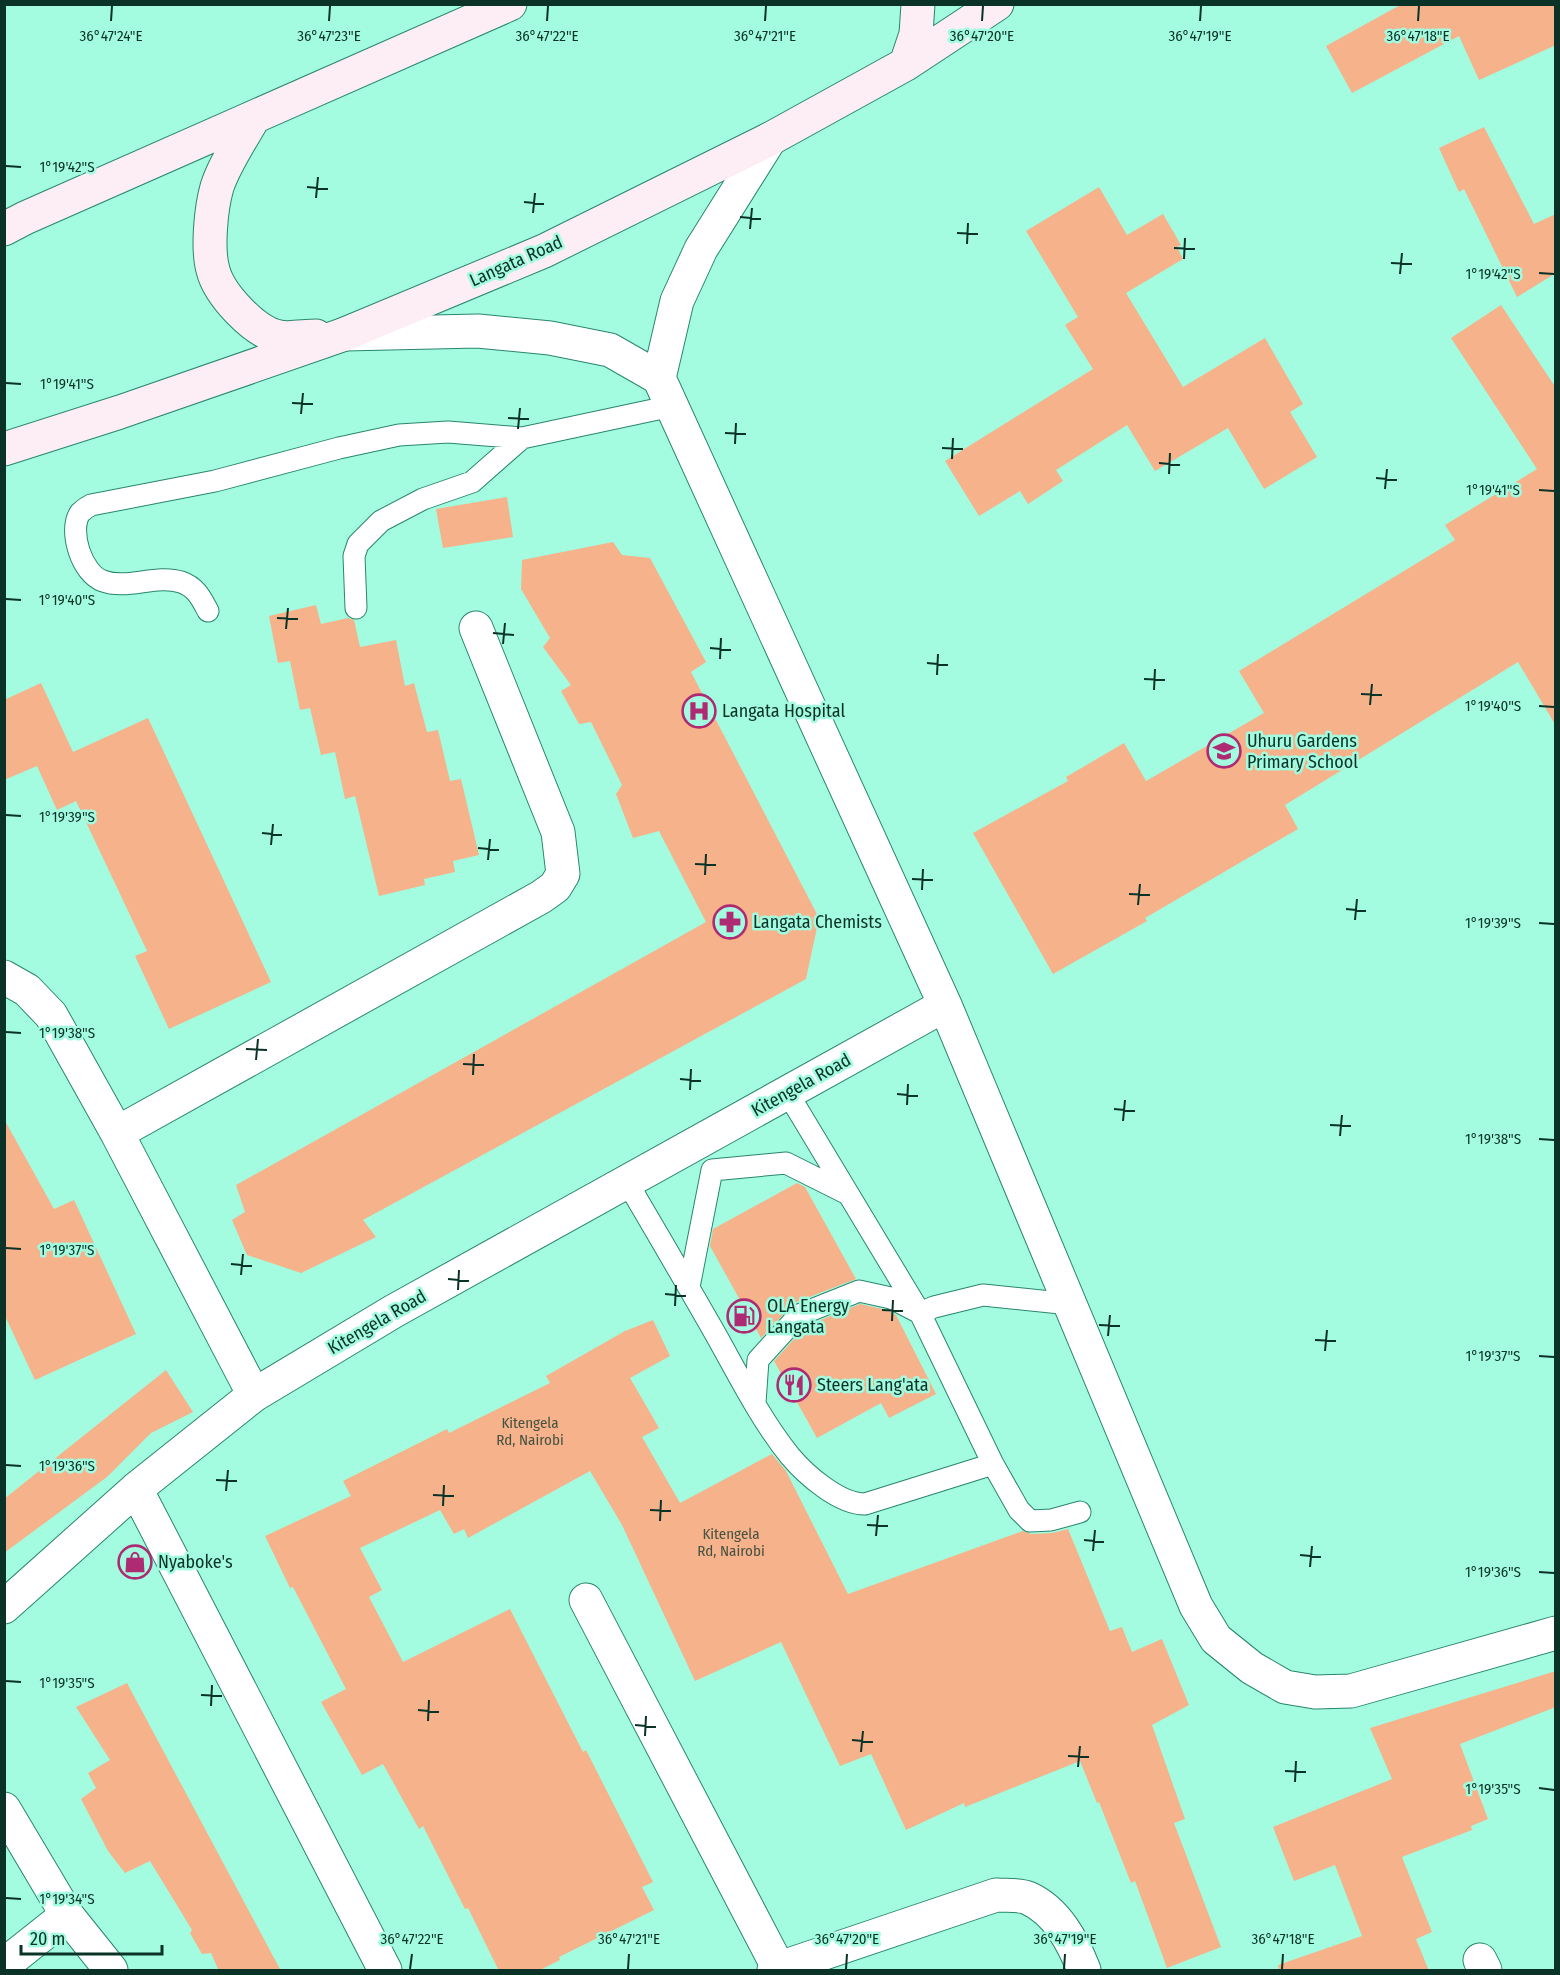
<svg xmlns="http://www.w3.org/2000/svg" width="1560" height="1975" font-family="'Fira Sans Condensed',sans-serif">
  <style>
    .building { fill: #f5b28b }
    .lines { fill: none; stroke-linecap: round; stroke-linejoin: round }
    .lane-casing { stroke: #29866e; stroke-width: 23 }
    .street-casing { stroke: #29866e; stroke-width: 35 }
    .secondary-casing { stroke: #29866e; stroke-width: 35 }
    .lane { stroke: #fff; stroke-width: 21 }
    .street { stroke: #fff; stroke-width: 33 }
    .secondary { stroke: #fdedf4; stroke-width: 33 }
    .ticks { fill: none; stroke: #0b3227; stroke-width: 2 }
    .labels { text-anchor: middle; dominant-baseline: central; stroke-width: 5; stroke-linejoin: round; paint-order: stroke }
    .number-label { font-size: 15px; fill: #465240 }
    .street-label { font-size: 18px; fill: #0b3227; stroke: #a3fcdf }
    .poi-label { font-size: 18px; fill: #0b3227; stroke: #a3fcdf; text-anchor: start }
    .ticks-label { font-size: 15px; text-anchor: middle; fill: #0b3227; stroke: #a3fcdf; stroke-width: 5; stroke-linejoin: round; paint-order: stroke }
  </style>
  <rect width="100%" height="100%" fill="#a3fcdf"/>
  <path class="building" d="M1402,4H1556V45L1479,80L1459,36L1352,93L1326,46Z
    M1484,127L1534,224L1556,214V273L1517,297L1464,189L1459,192L1439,148Z
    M1099,187L1127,235L1163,214L1181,245L1177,247L1183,259L1126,293L1183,387L1265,338L1303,404L1290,412L1317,457L1264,489L1228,428L1155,471L1127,425L1056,470L1063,481L1028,504L1020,491L979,516L945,461L1093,369L1065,325L1078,317L1026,231Z
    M1501,305L1556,388V726L1518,662L1285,805L1298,829L1145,918L1147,921L1053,974L973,833L1068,781L1066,777L1124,743L1146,781L1264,713L1239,671L1455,540L1445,525L1537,469L1451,338Z
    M507,497L513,537L443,548L436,509Z
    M613,542L622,555L650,558L706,662L691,672L819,918L806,979L363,1220L376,1237L301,1273L247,1255L232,1220L245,1212L236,1185L706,922L659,831L633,838L616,794L622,785L591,722L579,724L561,691L571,685L543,647L550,638L521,589L522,560Z
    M316,605L321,624L348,618L354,620L360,647L396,640L405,686L414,683L427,732L438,730L450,781L461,779L479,855L453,861L455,872L424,879L425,885L379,896L355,796L345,799L335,752L321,755L310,708L300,710L290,661L278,663L269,616Z
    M41,683L73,752L148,718L271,982L169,1029L135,956L147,951L76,801L57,810L37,766L4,780V700Z
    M4,1119L54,1209L74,1200L136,1334L35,1380L4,1314Z
    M797,1183L805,1187L856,1279L794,1303L761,1338L710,1246L713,1229Z
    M860,1304L887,1310L896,1315L936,1394L889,1418L881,1403L817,1438L774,1361L806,1326Z
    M653,1320L670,1356L630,1378L659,1428L642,1437L680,1503L772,1454L786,1471L848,1594L1023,1531L1031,1534L1052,1533L1068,1529L1110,1631L1122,1627L1132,1652L1162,1639L1189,1705L1152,1725L1185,1819L1174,1823L1221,1947L1167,1968L1135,1881L1131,1883L1099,1802L1097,1803L1080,1761L965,1807L964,1803L906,1830L871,1754L840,1766L781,1642L695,1681L622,1525L590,1471L468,1538L464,1529L454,1534L440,1510L360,1548L382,1590L369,1597L403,1662L510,1609L583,1752L586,1750L653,1882L642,1887L654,1910L559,1957L560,1960L538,1971H499L468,1908L465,1909L423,1826L419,1829L383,1764L362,1775L321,1702L346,1689L293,1587L290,1588L265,1536L351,1496L343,1481L447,1429L449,1433L550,1383L546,1376L625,1331Z
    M166,1370L193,1412L151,1433L107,1477L4,1553V1499Z
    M1556,1671V1707L1460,1744L1488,1819L1471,1826L1472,1830L1402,1857L1432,1932L1416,1939L1429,1971H1279L1278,1965L1362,1936L1335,1865L1294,1881L1273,1827L1392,1779L1370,1728Z
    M127,1683L281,1971H219L211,1953L202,1954L190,1933L192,1930L150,1861L125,1873L108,1851L81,1799L96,1788L88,1773L110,1760L76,1707Z"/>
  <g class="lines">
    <defs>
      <path id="lane" d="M356,608L354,556L358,544L381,521L423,499L472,482L522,438L672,406
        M208,611C201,598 196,587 181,582C156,574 127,590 103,581C82,574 68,531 80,513C83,510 87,507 91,505L215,481L339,448L399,435L448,432L522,438
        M787,1092L920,1313L993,1464L1019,1510L1030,1521L1051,1520L1080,1512
        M627,1182C657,1233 687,1284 716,1335C739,1376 761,1420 790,1456C806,1475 839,1504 865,1504L993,1464
        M689,1287L712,1170L786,1163L848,1194
        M755,1403L758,1360L799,1315L859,1291L891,1298L920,1313L934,1307L983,1295L1070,1304"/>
      <path id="street" d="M345,334L478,331L550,338L610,350L659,378L945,1005L1196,1606L1216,1639L1252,1668L1285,1687L1315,1692L1351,1691L1556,1633
        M659,378L677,301L701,249L770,139
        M4,977L27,990L51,1015L117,1133L254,1395
        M117,1133L541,897L555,887L563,874L558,832L476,628
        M136,1489L385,1970
        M586,1600L779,1969
        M4,1607L136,1489L254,1395L394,1311L945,1005
        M4,1809L67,1915L111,1970
        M1480,1960L1485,1970
        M4,1965L67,1915
        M774,1970L996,1895C1005,1896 1019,1894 1028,1898C1057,1911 1073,1942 1084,1970"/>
      <path id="secondary" d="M906,64L916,34L918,4
        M254,117C242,138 224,165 217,187C211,208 207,249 213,270C219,294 254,332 279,337C290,339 305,336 316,336
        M4,229L25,218L510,4
        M4,449L120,412L345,334L544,251L770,139L906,64L997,4"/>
    </defs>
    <use href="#lane" class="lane-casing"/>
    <use href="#street" class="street-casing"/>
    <use href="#secondary" class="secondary-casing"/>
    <use href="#lane" class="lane"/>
    <use href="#street" class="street"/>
    <use href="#secondary" class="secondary"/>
  </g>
  <path class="ticks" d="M111,21L112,6M329,21L330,6M547,21L548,6M765,21L766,6M982,21L983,6M1200,21L1201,6M1418,21L1419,6M6,166L21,167M307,187L328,189M316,198L318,177M524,202L544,204M533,213L535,193M740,217L761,219M750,229L752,208M957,233L978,234M967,244L968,223M1174,248L1195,249M1184,259L1185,238M1391,263L1412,264M1539,273L1554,274M1400,274L1402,253M6,383L21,384M292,403L313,404M301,414L303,393M508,418L529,419M518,429L520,408M725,433L746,434M735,444L736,423M942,448L963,449M952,459L953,438M1159,463L1180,465M1169,474L1170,453M1376,478L1397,480M1385,489L1387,469M1539,490L1554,491M6,599L21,600M277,618L298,619M286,629L288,608M493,633L514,635M503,644L505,623M710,648L731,650M720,659L721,638M927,663L948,665M937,675L938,654M1144,679L1165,680M1154,690L1155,669M1361,694L1382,695M1370,705L1372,684M1539,706L1554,707M6,815L21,816M262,833L282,835M271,845L273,824M478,848L499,850M488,860L490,839M695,864L716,865M705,875L706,854M912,879L933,880M922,890L923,869M1129,894L1150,895M1138,905L1140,884M1346,909L1366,911M1355,920L1357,899M1539,923L1554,924M6,1032L21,1033M246,1049L267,1050M256,1060L258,1039M463,1064L484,1065M473,1075L474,1054M680,1079L701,1081M690,1090L691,1069M897,1094L918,1096M907,1105L908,1084M1114,1109L1135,1111M1123,1121L1125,1100M1330,1125L1351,1126M1340,1136L1342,1115M1539,1139L1554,1140M6,1248L21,1249M231,1264L252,1266M241,1275L243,1254M448,1279L469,1281M458,1290L459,1270M665,1294L686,1296M675,1306L676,1285M882,1310L903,1311M892,1321L893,1300M1099,1325L1120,1326M1108,1336L1110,1315M1315,1340L1336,1341M1325,1351L1327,1330M1539,1356L1554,1357M6,1465L21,1466M216,1480L237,1481M226,1491L228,1470M433,1495L454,1496M443,1506L444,1485M650,1510L671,1511M660,1521L661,1500M867,1525L888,1526M876,1536L878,1515M1084,1540L1104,1542M1093,1551L1095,1530M1300,1555L1321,1557M1310,1567L1312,1546M1539,1572L1554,1573M6,1681L21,1682M201,1695L222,1696M211,1706L212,1685M418,1710L439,1712M428,1721L429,1700M635,1725L656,1727M645,1736L646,1716M852,1740L873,1742M861,1752L863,1731M1068,1756L1089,1757M1078,1767L1080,1746M1285,1771L1306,1772M1295,1782L1296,1761M1539,1788L1554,1790M6,1898L21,1899M410,1969L412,1954M628,1969L629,1954M846,1969L847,1954M1064,1969L1065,1954M1282,1969L1283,1954"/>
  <defs>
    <symbol id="hospital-ring" viewBox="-11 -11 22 22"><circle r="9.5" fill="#a3fcdf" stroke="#ae2a72" stroke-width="1.5"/><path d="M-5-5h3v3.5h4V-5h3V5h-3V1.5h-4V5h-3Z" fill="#ae2a72"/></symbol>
    <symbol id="school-ring" viewBox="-11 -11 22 22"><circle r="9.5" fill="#a3fcdf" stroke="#ae2a72" stroke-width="1.5"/><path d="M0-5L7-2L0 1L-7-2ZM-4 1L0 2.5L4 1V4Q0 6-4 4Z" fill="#ae2a72"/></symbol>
    <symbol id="pharmacy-ring" viewBox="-11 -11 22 22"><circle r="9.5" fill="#a3fcdf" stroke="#ae2a72" stroke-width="1.5"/><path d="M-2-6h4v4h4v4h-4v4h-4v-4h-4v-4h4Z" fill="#ae2a72"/></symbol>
    <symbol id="fuel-ring" viewBox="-11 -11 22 22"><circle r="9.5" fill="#a3fcdf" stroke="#ae2a72" stroke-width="1.5"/><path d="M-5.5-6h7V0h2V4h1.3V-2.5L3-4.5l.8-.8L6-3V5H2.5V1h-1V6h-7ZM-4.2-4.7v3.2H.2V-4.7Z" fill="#ae2a72"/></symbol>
    <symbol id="restaurant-ring" viewBox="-11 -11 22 22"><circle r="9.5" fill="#a3fcdf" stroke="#ae2a72" stroke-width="1.5"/><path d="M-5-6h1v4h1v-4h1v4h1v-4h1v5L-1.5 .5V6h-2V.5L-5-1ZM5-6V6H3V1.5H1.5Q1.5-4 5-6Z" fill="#ae2a72"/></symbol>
    <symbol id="shop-ring" viewBox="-11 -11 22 22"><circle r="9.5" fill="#a3fcdf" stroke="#ae2a72" stroke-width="1.5"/><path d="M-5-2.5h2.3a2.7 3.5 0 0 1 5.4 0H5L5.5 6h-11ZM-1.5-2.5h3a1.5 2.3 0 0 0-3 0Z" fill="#ae2a72"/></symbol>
  </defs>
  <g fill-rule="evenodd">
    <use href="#hospital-ring" x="680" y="692" width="38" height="38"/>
    <use href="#school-ring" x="1205" y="732" width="38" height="38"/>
    <use href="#pharmacy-ring" x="711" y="903" width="38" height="38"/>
    <use href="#fuel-ring" x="725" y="1297" width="38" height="38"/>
    <use href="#restaurant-ring" x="775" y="1366" width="38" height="38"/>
    <use href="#shop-ring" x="116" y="1543" width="38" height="38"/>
  </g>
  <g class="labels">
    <g class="number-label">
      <text x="530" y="1423">Kitengela<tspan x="530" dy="17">Rd, Nairobi</tspan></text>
      <text x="731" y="1534">Kitengela<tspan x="731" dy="17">Rd, Nairobi</tspan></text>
    </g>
    <g class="street-label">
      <text transform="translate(516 261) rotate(-24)">Langata Road</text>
      <text transform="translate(801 1085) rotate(-29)">Kitengela Road</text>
      <text transform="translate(377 1322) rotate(-30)">Kitengela Road</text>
    </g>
    <g class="poi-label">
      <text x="722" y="711">Langata Hospital</text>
      <text x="1247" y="741">Uhuru Gardens<tspan x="1247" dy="21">Primary School</tspan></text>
      <text x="753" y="922">Langata Chemists</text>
      <text x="767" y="1306">OLA Energy<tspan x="767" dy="21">Langata</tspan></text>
      <text x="817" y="1385">Steers Lang'ata</text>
      <text x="158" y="1562">Nyaboke's</text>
    </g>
  </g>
  <g class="ticks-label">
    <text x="111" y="41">36°47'24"E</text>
    <text x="329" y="41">36°47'23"E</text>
    <text x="547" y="41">36°47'22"E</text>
    <text x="765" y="41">36°47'21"E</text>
    <text x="982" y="41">36°47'20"E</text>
    <text x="1200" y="41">36°47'19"E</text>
    <text x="1418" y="41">36°47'18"E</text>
    <text x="67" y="172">1°19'42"S</text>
    <text x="1493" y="279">1°19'42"S</text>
    <text x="67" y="389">1°19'41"S</text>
    <text x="1493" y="495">1°19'41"S</text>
    <text x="67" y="605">1°19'40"S</text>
    <text x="1493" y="711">1°19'40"S</text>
    <text x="67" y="822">1°19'39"S</text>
    <text x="1493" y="928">1°19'39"S</text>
    <text x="67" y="1038">1°19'38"S</text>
    <text x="1493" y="1144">1°19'38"S</text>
    <text x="67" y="1255">1°19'37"S</text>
    <text x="1493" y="1361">1°19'37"S</text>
    <text x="67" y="1471">1°19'36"S</text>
    <text x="1493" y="1577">1°19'36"S</text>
    <text x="67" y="1688">1°19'35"S</text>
    <text x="1493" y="1794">1°19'35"S</text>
    <text x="67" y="1904">1°19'34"S</text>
    <text x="412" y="1944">36°47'22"E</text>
    <text x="629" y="1944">36°47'21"E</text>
    <text x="847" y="1944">36°47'20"E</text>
    <text x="1065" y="1944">36°47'19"E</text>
    <text x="1283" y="1944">36°47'18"E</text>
  </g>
  <rect width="1560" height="1975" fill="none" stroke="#0b3227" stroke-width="12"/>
  <path d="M21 1945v9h141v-9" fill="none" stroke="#0b3227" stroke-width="3"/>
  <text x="30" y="1945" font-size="18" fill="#0b3227" stroke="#a3fcdf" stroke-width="4.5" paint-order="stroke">20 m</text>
</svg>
